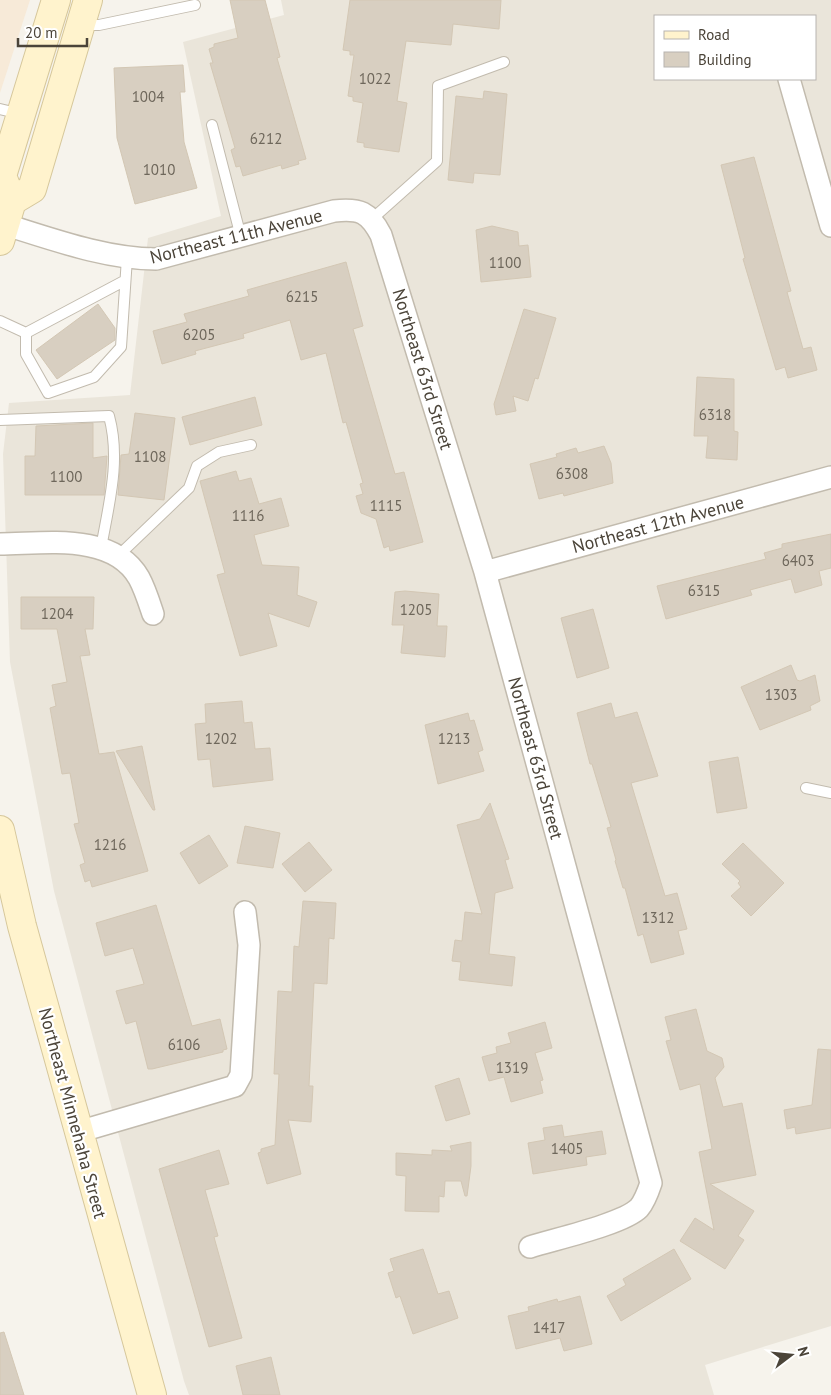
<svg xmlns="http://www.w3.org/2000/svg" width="831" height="1395" font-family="'PT Sans',sans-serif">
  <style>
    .residential { fill: #eae5da; fill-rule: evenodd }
    .commercial { fill: #f7ead8 }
    .building { fill: #d8cfc1; stroke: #d3c7b4 }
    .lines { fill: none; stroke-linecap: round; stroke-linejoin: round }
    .service-casing { stroke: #c2bbae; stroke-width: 12 }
    .minor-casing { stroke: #c2bbae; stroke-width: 24 }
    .secondary-casing { stroke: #d6c79b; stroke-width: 30 }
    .service { stroke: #fff; stroke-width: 10 }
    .minor { stroke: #fff; stroke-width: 21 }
    .secondary { stroke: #fff3cd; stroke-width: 28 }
    .labels { text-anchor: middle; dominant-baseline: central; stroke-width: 4.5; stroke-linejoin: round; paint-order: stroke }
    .number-label { font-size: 15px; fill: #6e675b }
    .street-label { font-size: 18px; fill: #4b4439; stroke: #fff }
  </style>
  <rect width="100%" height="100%" fill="#f6f3ec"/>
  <path class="residential" d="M281,0H831V1326L705,1365L714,1395H189L184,1381L54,891L10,662L3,454L9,403L130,395L148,238L221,216L183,42L284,15ZM655,16H815V79H655Z"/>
  <path class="commercial" d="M0,0H30L0,93Z"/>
  <path class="building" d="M230,0H265L280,57L277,58L306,159L298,161L299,164L282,169L281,165L243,176L240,166L236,167L231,150L235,148L210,63H213L209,49L214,47V44L238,38Z
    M350,0H501L499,29L453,24L451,45L406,41L397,101L407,103L399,152L364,147V143L357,142L363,103L353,101V97L348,96L354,55H350V51L343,50Z
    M183,65L185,92H180L184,142L197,188L135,204L117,138L114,68Z
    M484,91L507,94L500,175L474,173L473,183L448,180L456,96L483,99Z
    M754,157L791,291L787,292L803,349L811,347L817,370L788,378L785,367L776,370L743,259L745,258L721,165Z
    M492,226L518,232L519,246L528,245L531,277L481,282L476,230Z
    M346,262L363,326L353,329L395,474L404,472L423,542L390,551L389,546L384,548L376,519L361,513L356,496L363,494L360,484L363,483L346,422L343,423L326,353L301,360L290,320L243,334L244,338L195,351L196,354L162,364L153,331L187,322L184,314L249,296L247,290Z
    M98,304L115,328V340L57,379L36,350Z
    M524,309L556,318L538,379L535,378L528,401L513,396L516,411L496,415L494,404Z
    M697,377L734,379V431L738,432L737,460L706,458L708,436H694Z
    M255,397L262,425L190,445L182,417Z
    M135,413L175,418L164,500L118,495L121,455L129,454Z
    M93,423V458L107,456L104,495H25V456H35L36,426Z
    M604,446L611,463L613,483L564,496L563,493L539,499L530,464L557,457L556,454L576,448L578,453Z
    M236,471L239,481L251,478L259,504L281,498L289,526L254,535L262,565L299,567L297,595L317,602L309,627L268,613L277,646L240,656L217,575L225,573L200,481Z
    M831,534V568L819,571L822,585L795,593L791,579L750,590L752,595L666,619L657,586L766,559L764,553L782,548V544Z
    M405,591L439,594L437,626H447L445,657L401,653L404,625H392L395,592Z
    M21,597H94L93,629H85L90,655L80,656L99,754L114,752L148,871L92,887L90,880L85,882L80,865L85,863L74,824L79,823L70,773L62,774L50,708L56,706L52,685L67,682L57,629H21Z
    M593,609L609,668L577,678L561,618Z
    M791,665L797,680L800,681L815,675L820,701L810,706L811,710L760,730L741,687Z
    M242,701L244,723L252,722L255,749L270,748L273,780L213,787L210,759L198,760L195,724L206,723L205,704Z
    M611,703L615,718L637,712L658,776L631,783L665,896L677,893L687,929L678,931L684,954L651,963L643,934L638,936L625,888H623L615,861L616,860L607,828L611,827L592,764H590L577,713Z
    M468,713L470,721L474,720L483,750L478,752L484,771L438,784L425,725Z
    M142,746L155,810H153L116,751Z
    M738,757L747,808L717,813L709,762Z
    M490,803L509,859L505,860L513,888L495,893L489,954L515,957L512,986L459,980L461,962L452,961L455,940L462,941L465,912L482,914L457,825L480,819Z
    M245,826L280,833L273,868L237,863Z
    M209,835L228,866L199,884L180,853Z
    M309,842L332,870L305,892L282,864Z
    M743,843L784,883L751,916L731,896L741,887L738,883L740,881L722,864Z
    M303,901L336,903L334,939L329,938L327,984L314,983L309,1086H313L311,1122L288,1120L301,1174L267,1184L258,1153L261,1152V1149L275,1145L279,1074H274L278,991L292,992L294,946L299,947Z
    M156,905L192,1026L220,1019L227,1049L223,1050V1052L152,1069H148L136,1021L126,1024L116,991L144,984L133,948L105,956L96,923Z
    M696,1009L707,1051L722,1058L724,1067L715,1078L723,1107L742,1103L756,1175L710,1184L754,1211L738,1236L744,1240L725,1269L680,1241L695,1218L714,1230L699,1152L712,1149L700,1084L680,1090L666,1041L671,1040L665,1017Z
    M545,1022L552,1048L535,1053L543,1080L540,1081L543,1093L511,1102L504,1077L489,1081L482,1057L497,1053L496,1047L511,1043L508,1033Z
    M818,1049L831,1050V1128L796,1134L795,1127L787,1129L784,1110L812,1105Z
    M459,1078L470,1114L446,1121L435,1086Z
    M562,1125L564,1137L602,1131L606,1154L586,1157L587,1165L533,1174L528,1143L545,1140L543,1128Z
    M471,1142V1166L467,1196H465L461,1181H445L444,1197L439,1196V1212L405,1211L406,1176L396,1175V1153L432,1155V1150L452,1151L450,1146Z
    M219,1150L229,1184L205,1190L218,1236L214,1237L242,1338L209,1347L159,1169Z
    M423,1249L438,1294L449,1291L458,1318L413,1334L400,1296L396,1298L388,1273L394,1271L390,1259Z
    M674,1249L691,1279L621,1321L607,1296L626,1285L623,1279Z
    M580,1296L592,1344L564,1351L560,1338L516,1349L508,1316L529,1311L528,1307L557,1299L558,1302Z
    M4,1332L24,1395H0V1333Z
    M271,1357L280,1395H243L236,1366Z"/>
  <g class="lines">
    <defs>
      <path id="service" d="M82,25H99L195,5
        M0,109L21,114
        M212,125L241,237
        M372,219L437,161L438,86L504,62
        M0,321L26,333
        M26,333V354L48,393L94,377L121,347L127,258
        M26,333L124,281
        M0,420L109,416C121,460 109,503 101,548
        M117,557L189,488L197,466L219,452L251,445
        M806,788L831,793"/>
      <path id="minor" d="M789,79L831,226
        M0,223C49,238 105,259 156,259L334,211C360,208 369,212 381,235L485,572L651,1183C648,1192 645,1201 639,1208C623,1224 555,1239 530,1247
        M0,544C44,544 113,532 139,578C145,589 149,602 153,614
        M485,572L831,477
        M78,1132L235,1086L241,1075L249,945L245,912"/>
      <path id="secondary" d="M12,201L2,176L56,0
        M0,241L12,201L32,189L88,0
        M0,830L22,926L152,1395"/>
    </defs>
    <use href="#service" class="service-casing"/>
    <use href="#minor" class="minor-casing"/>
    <use href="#secondary" class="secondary-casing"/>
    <use href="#service" class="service"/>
    <use href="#minor" class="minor"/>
    <use href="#secondary" class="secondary"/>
  </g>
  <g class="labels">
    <g class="number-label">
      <text x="375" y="78">1022</text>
      <text x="148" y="96">1004</text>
      <text x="266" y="138">6212</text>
      <text x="159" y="169">1010</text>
      <text x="505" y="262">1100</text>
      <text x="302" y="296">6215</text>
      <text x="199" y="334">6205</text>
      <text x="715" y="414">6318</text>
      <text x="150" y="456">1108</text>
      <text x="572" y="473">6308</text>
      <text x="66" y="476">1100</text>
      <text x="386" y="505">1115</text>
      <text x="248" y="515">1116</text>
      <text x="798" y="560">6403</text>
      <text x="704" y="590">6315</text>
      <text x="416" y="609">1205</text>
      <text x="57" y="613">1204</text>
      <text x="781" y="694">1303</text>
      <text x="221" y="738">1202</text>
      <text x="454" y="738">1213</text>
      <text x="110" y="844">1216</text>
      <text x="658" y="917">1312</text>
      <text x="184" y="1044">6106</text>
      <text x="512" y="1067">1319</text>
      <text x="567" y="1148">1405</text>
      <text x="549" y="1327">1417</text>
    </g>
    <g class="street-label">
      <text transform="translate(236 236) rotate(-14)">Northeast 11th Avenue</text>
      <text transform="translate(423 369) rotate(73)">Northeast 63rd Street</text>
      <text transform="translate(658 524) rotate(-15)">Northeast 12th Avenue</text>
      <text transform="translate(536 758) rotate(75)">Northeast 63rd Street</text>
      <text transform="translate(73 1113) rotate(75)">Northeast Minnehaha Street</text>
    </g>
  </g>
  <rect x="654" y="15" width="162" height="65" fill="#ffffff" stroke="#b7b4b0"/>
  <rect x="664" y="31" width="25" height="8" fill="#fff3cd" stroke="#b7b4b0"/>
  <text x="698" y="40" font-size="15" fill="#4b4439">Road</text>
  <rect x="664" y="52" width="25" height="15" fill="#d8cfc1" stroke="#b7b4b0"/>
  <text x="698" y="65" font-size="15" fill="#4b4439">Building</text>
  <g transform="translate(791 1355) rotate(74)" stroke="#ffffff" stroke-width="4" paint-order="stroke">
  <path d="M0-4L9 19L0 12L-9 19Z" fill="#4b4439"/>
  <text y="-8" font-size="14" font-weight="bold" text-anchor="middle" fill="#4b4439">N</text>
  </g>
  <path d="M18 38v8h69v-8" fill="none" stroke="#4b4439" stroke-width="2.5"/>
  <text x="25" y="38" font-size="15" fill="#4b4439" stroke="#ffffff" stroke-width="4" paint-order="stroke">20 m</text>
</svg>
